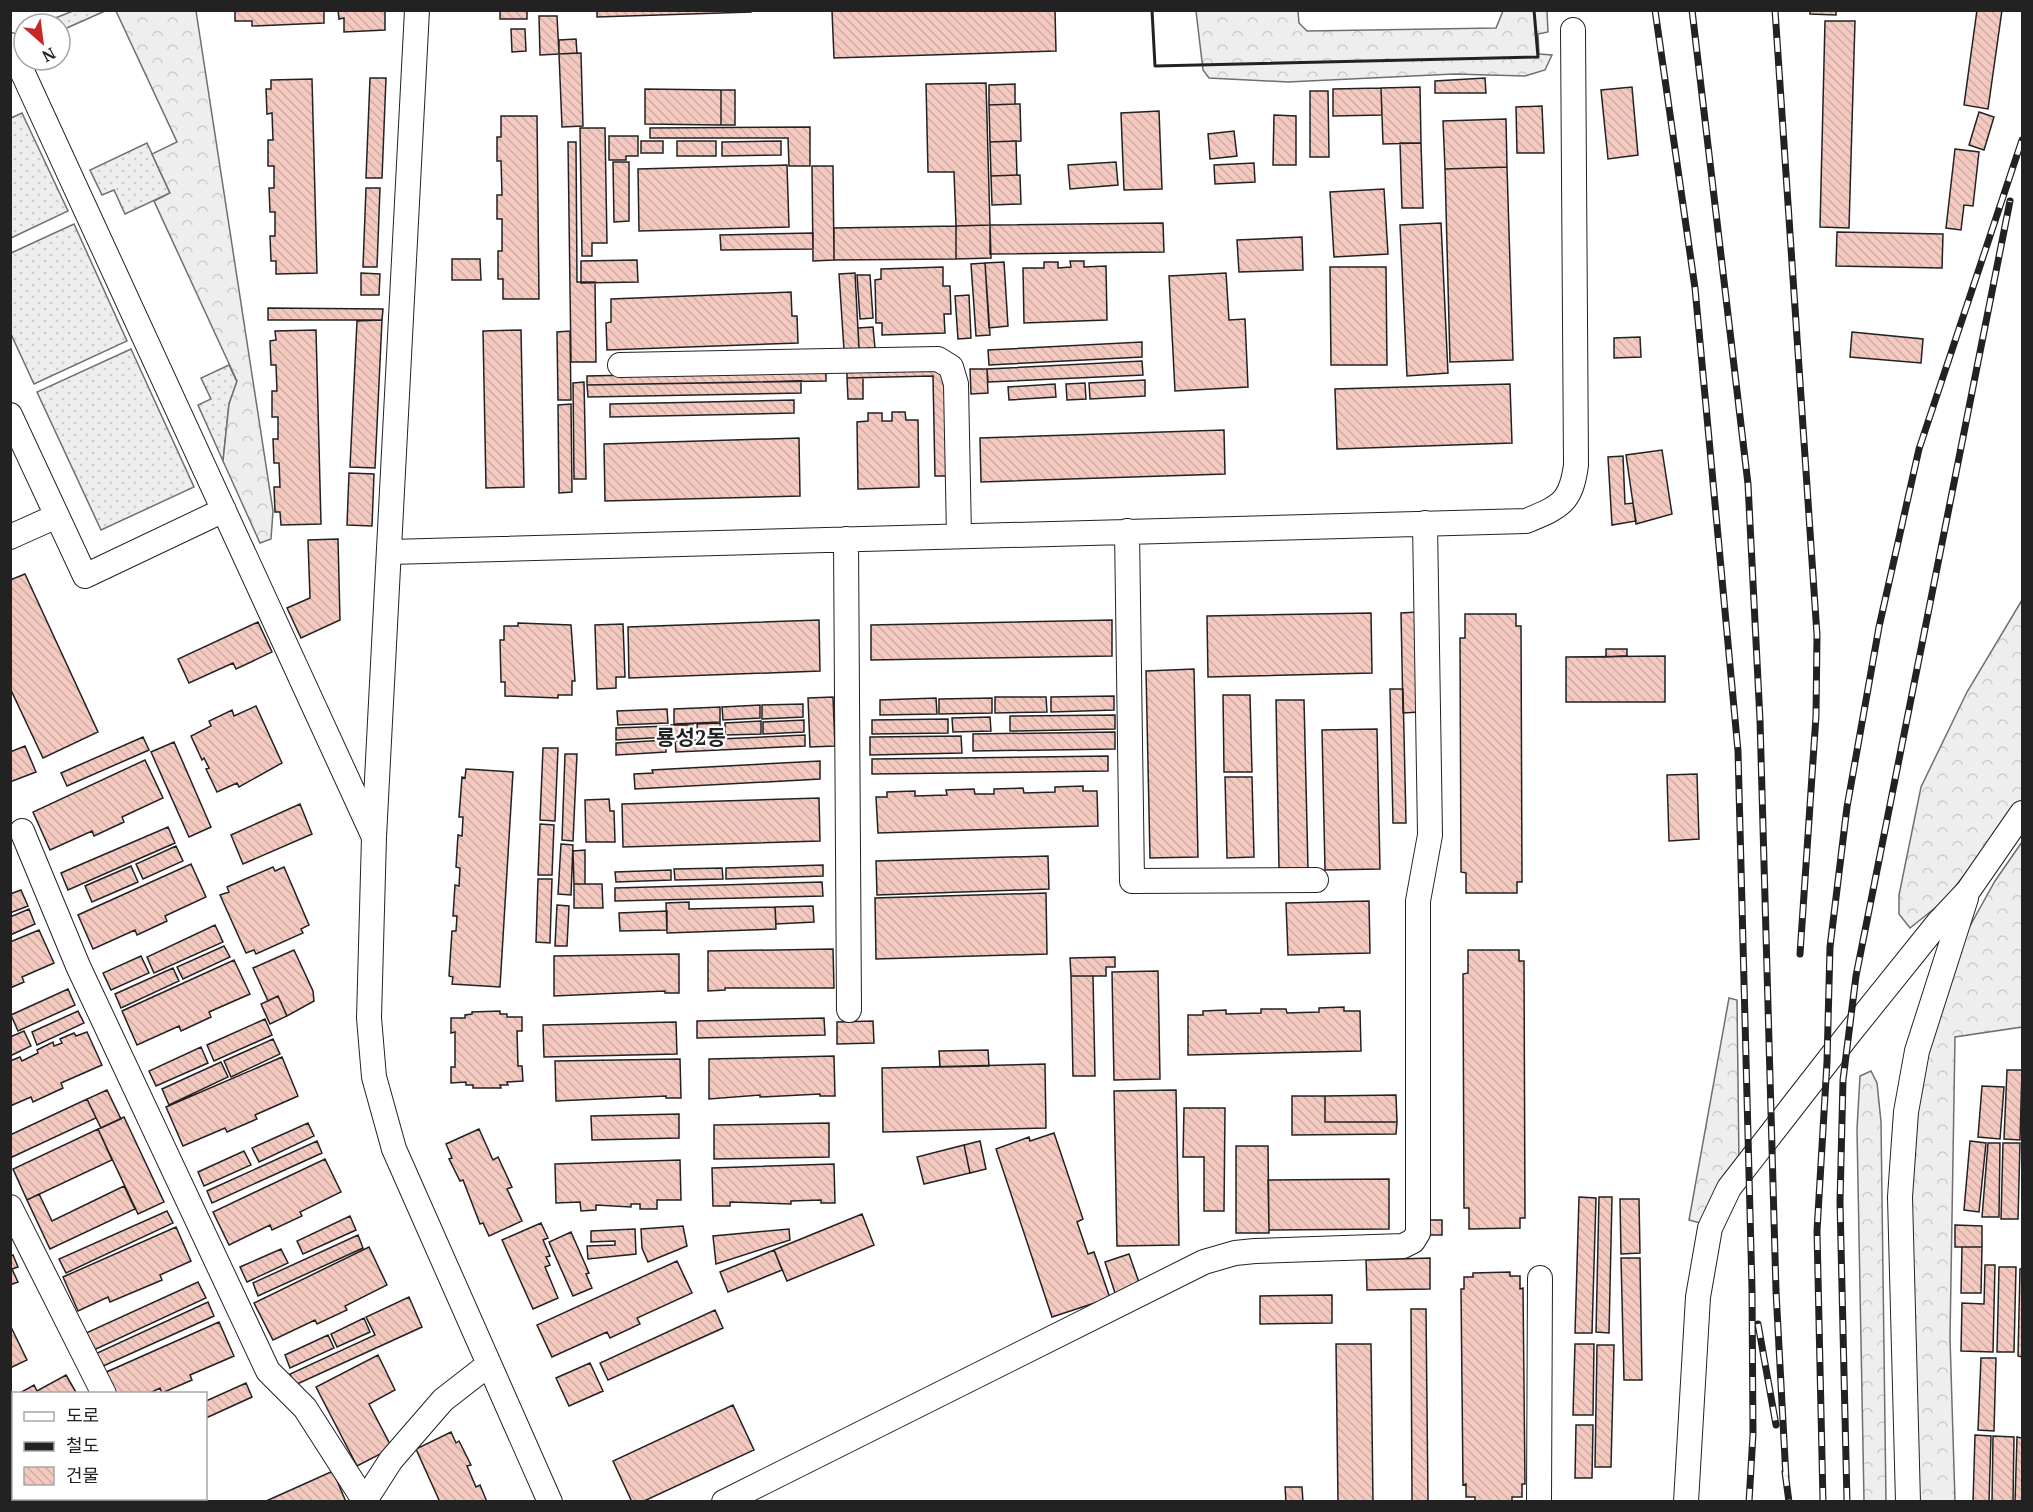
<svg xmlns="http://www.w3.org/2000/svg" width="2033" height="1512" font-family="'PT Serif','Noto Sans KR',serif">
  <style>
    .grass { fill: url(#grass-dots); stroke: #6f6f6f; stroke-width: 1.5 }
    .forest { fill: url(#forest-crowns); stroke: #6f6f6f; stroke-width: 1.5 }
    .building { fill: url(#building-back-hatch); stroke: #222; stroke-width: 1.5 }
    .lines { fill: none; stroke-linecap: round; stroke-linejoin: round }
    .minor-casing { stroke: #222; stroke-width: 26 }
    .minor { stroke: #fff; stroke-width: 24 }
    .rail-casing { stroke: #222; stroke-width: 7 }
    .rail { stroke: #fff; stroke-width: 4.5; stroke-dasharray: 14; stroke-linecap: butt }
    .wall { stroke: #222; stroke-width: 3 }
    .labels { text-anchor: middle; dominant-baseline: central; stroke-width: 4.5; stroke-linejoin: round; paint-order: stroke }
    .quarter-label { font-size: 21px; font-weight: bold; fill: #222; stroke: #fff }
  </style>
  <defs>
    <pattern id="grass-dots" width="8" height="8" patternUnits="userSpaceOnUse" patternTransform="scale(1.5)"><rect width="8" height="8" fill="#eee"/><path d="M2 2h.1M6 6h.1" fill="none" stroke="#ccc" stroke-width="1.8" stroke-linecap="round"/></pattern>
    <pattern id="forest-crowns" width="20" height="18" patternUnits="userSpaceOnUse" patternTransform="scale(1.5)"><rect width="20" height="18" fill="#eee"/><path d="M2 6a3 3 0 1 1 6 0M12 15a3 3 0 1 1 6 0" fill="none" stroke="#ccc"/></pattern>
    <pattern id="building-back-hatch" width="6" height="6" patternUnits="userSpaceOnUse" patternTransform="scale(1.5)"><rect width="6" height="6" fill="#f3c9c0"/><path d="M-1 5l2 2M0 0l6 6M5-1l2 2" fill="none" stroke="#d0aca5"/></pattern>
  </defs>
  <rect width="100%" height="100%" fill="#fff"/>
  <path class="grass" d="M73,11H105L60,31V24H40Z
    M22,113L68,211L11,238V118Z
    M147,143L170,193L125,214L114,190L102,195L90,170Z
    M74,224L127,341L34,384L11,334V253Z
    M131,349L194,487L101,530L37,392Z
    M229,365L237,382L229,404L223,461L198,405L211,399L201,378Z"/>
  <path class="forest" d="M116,11H196L273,511L271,539L260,543L223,461L229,404L237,381L154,201L170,193L152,154L177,142Z
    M1196,11H1298L1299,23L1307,31L1496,28L1503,11H1547L1548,32L1538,34L1539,54L1552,55L1545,70L1525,76L1454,74L1288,82L1209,78L1203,70Z
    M2022,600V800L1945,900L1910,928L1899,914V895L1921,787L1967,692Z
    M2022,842V1027L1955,1037L1950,1338L1955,1501L1918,1502L1910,1200L1911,1143L1924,1055L1965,935L1995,881Z
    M1729,998L1737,1000L1739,1162L1700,1223L1689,1220Z
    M1871,1071L1877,1083L1881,1122L1886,1502L1864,1501L1857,1129L1860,1076Z"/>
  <path class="building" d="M235,10H324V23L252,26V21H235Z
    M338,10H385V30L344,32V18L339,19Z
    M500,10H527V19H500Z
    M597,10H751V12L597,17Z
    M1055,10L1056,51L834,58L832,11Z
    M1810,10H1836V15L1810,14Z
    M1977,10H2002L1988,109L1964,105Z
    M539,16H557L559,54L540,55Z
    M1825,21H1855L1849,228L1820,227Z
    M511,29H525L526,51L512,52Z
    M576,39L577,53L559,54V40Z
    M581,53L583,126L562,127L559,54Z
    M370,78H386L382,178H366Z
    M1485,78L1486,93H1435V81Z
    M312,79L317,273L276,274V261H271L270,236H275V212H270L269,188H274V166H268V140H273L272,113L267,114L266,89H271V80Z
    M986,83L990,225L956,226L954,172H928L926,84Z
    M1015,84V104L989,105V85Z
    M1420,87L1421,143L1383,144L1381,88Z
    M1632,87L1638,155L1608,159L1601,90Z
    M1381,88L1382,115L1333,116V89Z
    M645,89L721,90V125L645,124Z
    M721,90H735V125H721Z
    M1310,91H1328L1329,157H1310Z
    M1015,104H1020L1021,141L990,142L989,105Z
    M1542,106L1544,153H1517L1516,107Z
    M1159,111L1162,189L1124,190L1121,113Z
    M1979,112L1994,117L1984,150L1969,145Z
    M1274,115L1296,116V165H1273Z
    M501,116H537L539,299H503V279H498V251H502V219H497V195H502L501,161H497V137H501Z
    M1506,119L1507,167L1445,169L1443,121Z
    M810,127V166H789L788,138H650V128Z
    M580,128H605L607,243H592V256H582Z
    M1234,131L1237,156L1210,159L1208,134Z
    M609,136H638V156H626V160H609Z
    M641,141H663V153H641Z
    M677,141H716V156H677Z
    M781,141V155L722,156V142Z
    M1016,141L1017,175L991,176L990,142Z
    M568,142H576L577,282H595L596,362H571Z
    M1400,143H1421L1423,208H1402Z
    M1955,149L1979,152L1973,206L1964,205L1961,230L1946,228Z
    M613,162H629V221L614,222Z
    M1116,162L1118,185L1070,189L1068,165Z
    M1254,163L1255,182L1215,184L1214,165Z
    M787,165L789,227L639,231L638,169Z
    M812,166H833L834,260L813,261Z
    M1507,167L1513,360L1450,362L1445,169Z
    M1020,175L1021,204L992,205L991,176Z
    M366,188H380L377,267H363Z
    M1384,189L1388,254L1334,257L1330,192Z
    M1163,223L1164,252L990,254V225Z
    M1441,223L1448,373L1407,376L1400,225Z
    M990,225L991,258L956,259V226Z
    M956,226V259L834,260V228Z
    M1837,232L1943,234L1942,268L1836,266Z
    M813,233V249L721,250L720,235Z
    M1302,237L1303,270L1239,272L1237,240Z
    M452,259H480L481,280H452Z
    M637,260L638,282L581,283V261Z
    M1070,261H1084V267L1106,266L1107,320L1024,323L1023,268H1044V262H1058V268L1071,267Z
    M1004,262L1008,326L989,328L985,263Z
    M985,263L990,335L976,336L971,264Z
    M943,267V286H950L951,314H944L945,333L882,335V323H876L875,280L881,279V269Z
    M1330,267H1386L1387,365H1331Z
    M361,273L380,274L379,295H361Z
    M855,273L859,349L844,350L839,274Z
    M1226,273L1229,320L1245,319L1248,387L1175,391L1169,276Z
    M857,275H870L873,318L860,319Z
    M791,292L792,316H797L798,343L607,350L606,323L611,322V299Z
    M969,295L971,338L958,339L955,296Z
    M268,308L383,309L382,320H268Z
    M382,320L375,468L350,467L357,321Z
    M873,327L875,348L859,349L858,328Z
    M316,330L321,524L281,525L280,512H275L274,487H280L279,463H274L273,439H278V417H272V391H277L276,365H271L270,341L276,340L275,331Z
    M521,330L524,487L486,488L483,331Z
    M570,331L571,400H558L557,332Z
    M1852,332L1923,339L1921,363L1850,357Z
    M1640,337L1641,357L1614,358V338Z
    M1142,342V357L989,365L988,350Z
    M1142,361L1143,375L988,382L987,369Z
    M847,367L943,368L952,476H935L933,376L847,378Z
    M970,369H987L988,393L971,394Z
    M826,371V381L587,385V376Z
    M847,378H863V399H848Z
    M1145,380V396L1090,399L1089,383Z
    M801,381V393L588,397L587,385Z
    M584,382L586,479H574L573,383Z
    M1085,383L1086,399L1067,400L1066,384Z
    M1055,384L1056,397L1009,400L1008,387Z
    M1510,384L1512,443L1337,449L1335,389Z
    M794,400V413L610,417V404Z
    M571,404L572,492L559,493L558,405Z
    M892,412H905L906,420H918L919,487L858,489L857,422L868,421V413H882V421H892Z
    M1224,430L1225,474L981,482L980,438Z
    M799,438L800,496L605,501L604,444Z
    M1662,450L1672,514L1636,524L1626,455Z
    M1623,456L1625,504L1633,503L1636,521L1612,525L1608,457Z
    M349,473L374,474L372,526L347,525Z
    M338,539L340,620L301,638L287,608L310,598L308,540Z
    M25,574L98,732L43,758L10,688V580Z
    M1417,612L1420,712L1403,713L1401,613Z
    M1371,613L1372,673L1208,677L1207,616Z
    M1465,614H1516V626H1521L1522,882H1517V893H1466V873L1461,872L1460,638H1465Z
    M819,620L820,671L629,678L628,627Z
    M1112,620V656L871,660V625Z
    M258,622L272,652L236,669L233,663L189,683L178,659Z
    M518,623L571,625L575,681H572V695H558V698L505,696V682H501L500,640H504V626H518Z
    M623,624L625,677H616V688L597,689L595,625Z
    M1606,649H1627V656L1606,657Z
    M1665,656V702H1566V657Z
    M1194,669L1198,857L1150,858L1146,671Z
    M1390,689H1403L1406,823H1393Z
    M1223,695H1250L1252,772H1224Z
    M1114,696V710L1051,712V697Z
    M833,697L835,746L810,747L808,698Z
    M995,697H1046L1047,712L995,713Z
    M936,698L937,714L880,715V700Z
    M992,698V713L939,714V699Z
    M1276,700H1304L1308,868H1279Z
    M803,704V717L762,719V705Z
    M760,705V718L723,720L722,707Z
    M256,706L282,763L239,787L237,783L217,792L206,769L209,768L204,758L202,760L191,736L211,726L209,721L232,710L234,716Z
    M720,707V722L674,724V709Z
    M667,709L668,723L618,725L617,711Z
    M1115,715V729L1010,731V716Z
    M990,717L991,731L953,732L952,718Z
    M948,719V733L872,734V720Z
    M804,720V732L763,734V722Z
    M761,721V734L725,735V723Z
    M720,723L721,735L698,737L697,724Z
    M671,725H693V736L672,737Z
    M668,726L669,737L616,740V728Z
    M1377,729L1380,869L1325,870L1322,730Z
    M1115,732V749L973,751V734Z
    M805,735V746L676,752L675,741Z
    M961,736L962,753L870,755V737Z
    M143,737L149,750L67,786L61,773Z
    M666,740V752L616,755V743Z
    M174,742L211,827L189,837L151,752Z
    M25,746L36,772L10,782V752Z
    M543,748H558L555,821L540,820Z
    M565,754H577L573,841L562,840Z
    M1108,756V771L872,774V759Z
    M145,760L163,798L122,817L124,822L94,836L92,831L50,850L33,812Z
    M820,761V779L635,789L634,774L653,773L652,770Z
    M466,769L513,772L500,987L452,984L453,977L449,976L452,931H456L457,916H453L455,885L459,886L460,868L456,867L458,835L462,836L463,817H459L462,777L465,778Z
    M1697,774L1699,839L1669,841L1667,775Z
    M1225,777H1252L1254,857L1227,858Z
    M1083,786V791H1097L1098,826L878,833L876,797H887V792L915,791V796L947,795L946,790L974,789L975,794H994V789L1023,788L1024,793L1055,792V787Z
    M819,798L820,841L623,847L622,804Z
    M609,799L610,811H614L615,842H586L585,800Z
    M300,804L312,834L243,864L231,835Z
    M540,824L554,825L552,875H538Z
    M168,827L175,843L68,890L61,873Z
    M561,844L573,845L571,895L558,894Z
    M176,846L183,861L143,879L136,864Z
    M585,850V884H574L573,851Z
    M1048,856L1049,889L877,895L876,861Z
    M191,864L206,897L165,916L167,921L137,935L135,930L93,949L78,915Z
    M823,865V876L726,879V868Z
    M131,866L138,882L92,902L85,886Z
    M273,867L275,871L284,867L309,925L301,929L303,933L256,954L254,950L246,953L220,895L229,892L227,887Z
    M722,868L723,879L675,880L674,869Z
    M671,870V880L616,882L615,872Z
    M538,879H552L550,943L536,942Z
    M822,882L823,896L615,901V888Z
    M574,884H602L603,908H574Z
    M21,890L28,906L10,913V894Z
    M1046,893L1047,954L876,959L875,898Z
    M1369,901L1370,953L1288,955L1286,903Z
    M689,902V909L775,907L776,929L667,933L666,903Z
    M557,905L569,906L567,946H555Z
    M813,906L814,922L776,924L775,907Z
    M29,909L35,924L10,935V917Z
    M667,911V930L620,931L619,913Z
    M215,925L223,942L154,973L147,957Z
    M39,930L54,963L22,977L24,982L10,988V942Z
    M224,946L230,957L183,979L177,967Z
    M833,949L834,988H725V990L708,991V951Z
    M294,950L313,991L314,1001L287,1016L278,996L268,1001L253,968Z
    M1468,950H1519V961H1524L1525,1218H1520V1228L1469,1229V1208H1464L1463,974L1468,973Z
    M679,954V993H665V991L554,996V956Z
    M141,956L149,973L111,990L103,973Z
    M1115,957V967H1106V976H1071L1070,958Z
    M234,960L250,994L209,1012L211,1017L181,1031L179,1026L137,1045L122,1011Z
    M173,968L179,981L121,1008L115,994Z
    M1158,971L1160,1079L1114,1080L1112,972Z
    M1071,976H1093L1095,1076H1073Z
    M68,989L75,1005L18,1031L11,1015Z
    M278,996L287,1016L270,1024L261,1004Z
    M1344,1007V1011H1360L1361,1051L1188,1055V1015H1203V1011L1226,1010V1014L1261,1013V1009H1286L1287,1013L1319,1012V1008Z
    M78,1011L84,1023L37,1045L32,1032Z
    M500,1011V1014H507V1017H522V1031H517L518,1066H522L523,1081L507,1082L508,1085H500L501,1088H473V1085H466V1082L451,1083V1067H455V1032L451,1033V1018H465V1015L472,1014V1012Z
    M824,1018L825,1035L697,1038V1021Z
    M265,1019L272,1035L214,1061L207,1045Z
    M873,1021L874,1043L837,1044V1022Z
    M676,1022L677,1054L544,1057L543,1025Z
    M24,1031L31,1046L10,1056V1037Z
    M87,1032L102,1065L61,1083L63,1088L33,1102L31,1097L10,1106V1061L20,1057L22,1061L38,1053L37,1050L53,1042L54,1046L62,1043L60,1039L74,1033L76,1036Z
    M273,1039L280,1054L231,1077L224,1061Z
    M201,1047L208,1063L156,1086L149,1071Z
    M988,1050L989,1066L940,1067L939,1051Z
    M834,1056L835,1096H820V1094L760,1097V1095L709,1099V1059Z
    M282,1057L298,1096L255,1115L257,1119L227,1132L225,1128L183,1146L166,1107Z
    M680,1059L681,1098H666V1096L556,1101L555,1061Z
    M221,1062L228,1077L169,1105L162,1089Z
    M1045,1064L1046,1128L883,1132L882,1068Z
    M2007,1070H2022L2020,1140L2004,1139Z
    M1982,1086L2004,1087L2000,1139L1978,1137Z
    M107,1090L121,1119L101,1128L87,1099Z
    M1176,1090L1179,1245L1117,1246L1114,1091Z
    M1396,1095L1397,1122H1325V1096Z
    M1292,1096H1325V1122H1397L1396,1134L1292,1135Z
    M87,1099L96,1118L10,1158V1135Z
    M1184,1108H1225L1224,1211H1204V1157H1183Z
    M679,1114V1138L592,1140L591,1116Z
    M124,1117L164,1202L138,1214L98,1129Z
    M308,1123L314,1136L259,1162L252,1148Z
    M829,1123V1157L714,1159V1125Z
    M98,1129L112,1160L27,1200L13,1169Z
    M479,1129L493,1160L498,1157L512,1187L507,1189L522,1221L489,1236L483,1223L480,1224L463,1180L460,1181L449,1159L452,1158L446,1144Z
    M1054,1133L1083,1219L1077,1222L1088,1254L1094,1252L1110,1298L1052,1317L996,1149L1029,1137L1030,1141Z
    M317,1141L322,1153L212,1203L207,1191Z
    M980,1141L986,1169L970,1173L964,1145Z
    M1970,1141L1986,1143L1979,1212L1964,1210Z
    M1988,1143H2000L1999,1217H1982Z
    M2003,1143H2020L2018,1219H2001Z
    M964,1145L970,1173L924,1184L917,1157Z
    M1236,1146H1268L1269,1233H1236Z
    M244,1151L251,1165L204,1186L198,1172Z
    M325,1159L341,1192L300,1212L302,1216L272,1230L270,1225L229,1245L213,1212Z
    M680,1160L681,1200H657V1209H640V1204H631V1207L596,1205V1210L581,1211L580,1202L556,1203L555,1164Z
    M834,1164L835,1203H821V1200L791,1201V1204L730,1202V1206H713L712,1168Z
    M1389,1179V1229L1269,1230L1268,1180Z
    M124,1186L135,1209L50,1249L27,1200L39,1194L52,1221Z
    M1579,1197L1596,1198L1592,1333H1575Z
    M1599,1197H1612L1609,1333L1596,1332Z
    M1620,1199H1639L1640,1253L1621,1254Z
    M167,1211L173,1223L66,1273L59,1259Z
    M862,1214L874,1245L787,1281L774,1250Z
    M350,1216L356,1230L303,1254L297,1241Z
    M1428,1220H1442V1235H1428Z
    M541,1223L548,1238L543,1240L550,1256L546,1257L550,1265L545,1267L558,1298L533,1309L502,1240Z
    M1955,1225L1982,1226V1247H1955Z
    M683,1226L687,1246L648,1262L642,1248L641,1229Z
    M176,1227L191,1261L160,1275L162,1280L110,1302L108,1297L78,1311L63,1277Z
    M635,1229L636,1254L588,1259L587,1246L615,1245V1241L591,1242V1231Z
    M789,1229L790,1240L716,1264L713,1236Z
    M571,1232L589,1273L586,1274L592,1288L573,1296L549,1242Z
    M358,1235L363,1248L258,1296L253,1283Z
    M369,1247L387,1285L345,1306L347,1310L317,1324L315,1320L273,1340L254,1303Z
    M1962,1247H1982L1981,1293H1961Z
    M281,1249L288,1263L247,1282L240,1267Z
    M774,1250L782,1270L728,1292L720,1272Z
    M1129,1254L1141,1288L1116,1296L1105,1262Z
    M13,1255L18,1267L12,1269L18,1282L10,1285V1256Z
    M1430,1258V1289L1367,1290L1366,1260Z
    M1621,1258H1640L1642,1380H1624Z
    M677,1261L692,1293L637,1318L640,1324L610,1338L607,1332L552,1357L537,1325Z
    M1985,1265H1995L1993,1352L1961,1351L1962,1303L1984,1304Z
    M1999,1267H2016L2014,1352H1997Z
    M2020,1269H2022V1357L2018,1356Z
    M1510,1272V1276H1520V1289L1523,1288L1525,1484H1522V1497H1512V1501H1475V1497H1466V1484L1463,1485L1461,1289H1464V1277H1473V1273Z
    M198,1282L206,1298L94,1350L86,1333Z
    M1332,1295V1323L1260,1324V1296Z
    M409,1297L422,1327L295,1385L290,1374L375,1335L366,1317Z
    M208,1302L214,1316L101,1367L95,1354Z
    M1411,1309H1426L1428,1502H1412Z
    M715,1310L723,1328L608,1380L600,1363Z
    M364,1318L370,1332L337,1347L331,1334Z
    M219,1322L234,1356L190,1375L192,1380L162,1393L160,1388L148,1394H111L102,1374Z
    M10,1325L27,1360L10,1368Z
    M328,1335L334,1348L290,1368L285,1355Z
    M1336,1344H1371L1373,1502H1338Z
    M1575,1344H1594L1593,1415H1573Z
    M1597,1345H1614L1611,1467H1595Z
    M378,1355L395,1390L369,1404L392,1448L357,1466L316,1387Z
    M1981,1358H1996L1994,1431L1978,1430Z
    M590,1363L603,1391L569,1406L556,1378Z
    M66,1375L77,1394H18L34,1385L37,1391Z
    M246,1383L252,1397L206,1418V1401Z
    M14,1396V1436L10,1431V1398Z
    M733,1405L754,1450L642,1502H632L613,1461Z
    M1576,1425H1593L1592,1478H1575Z
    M451,1432L456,1443L459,1441L471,1465L467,1466L476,1487L480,1485L487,1502H436L439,1500L416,1449Z
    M1975,1435L1991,1436L1989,1502H1973Z
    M1993,1436L2014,1437L2013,1502H1992Z
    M2017,1437L2022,1438V1502H2015Z
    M333,1471L346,1502H264Z
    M1285,1487H1302L1303,1502H1286Z"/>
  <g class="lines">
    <defs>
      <path id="minor" d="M417,10L374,837L369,1018L374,1077L394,1149L550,1502
        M10,45L373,835
        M620,365L938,359L951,367L956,384L959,536
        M10,415L85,576L224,510
        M1127,531L1132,881L1316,880
        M10,537L57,516
        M846,539L849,1010
        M390,552L1526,521C1560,507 1571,503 1576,465L1573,30
        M22,831L78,966L268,1371L305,1408L364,1500
        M10,1207L104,1394
        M162,1498L164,1502
        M364,1502L391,1460L443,1400L488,1365
        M724,1502L1204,1262L1235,1253L1255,1251L1403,1246L1413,1241L1418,1233V901L1430,835L1425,523
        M1539,1502L1540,1278
        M1686,1502L1698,1297L1710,1228L1729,1188L1848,1035L1938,923L1968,891L2022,813
        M1908,1502L1900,1197L1906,1112L1917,1051L1966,898"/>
    </defs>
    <use href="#minor" class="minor-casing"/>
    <use href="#minor" class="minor"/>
    <defs>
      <path id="rail" d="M1655,10L1695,288L1738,751L1752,1289L1753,1434L1749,1502
        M1692,10L1748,484L1760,720L1776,1291L1786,1478
        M1775,10L1817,635L1816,716L1800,954
        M1758,1324L1776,1425
        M1785,1472L1789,1502
        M1823,1502L1817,1231L1827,1062L1830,947L1847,807L1879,627L1919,449L2022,140
        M1847,1502L1840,1202L1843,1080L1856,976L2010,201"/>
    </defs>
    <use href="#rail" class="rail-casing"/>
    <use href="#rail" class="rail"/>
    <path class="wall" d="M1152,10L1155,66L1538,57L1534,10"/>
  </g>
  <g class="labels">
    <g class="quarter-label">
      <text x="691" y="737">룡성2동</text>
    </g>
  </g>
  <rect width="2033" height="1512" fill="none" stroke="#222222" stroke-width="24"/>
  <rect x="12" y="1392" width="195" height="108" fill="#ffffff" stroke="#a7a7a7" stroke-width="1.5"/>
  <rect x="24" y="1412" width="30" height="9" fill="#ffffff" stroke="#a7a7a7" stroke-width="1.5"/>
  <text x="66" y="1422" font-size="18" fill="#222222">도로</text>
  <rect x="24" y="1442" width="30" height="9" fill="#222222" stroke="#a7a7a7" stroke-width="1.5"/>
  <text x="66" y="1452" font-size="18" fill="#222222">철도</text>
  <rect x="24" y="1467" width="30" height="18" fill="url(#building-back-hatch)" stroke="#a7a7a7" stroke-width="1.5"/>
  <text x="66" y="1482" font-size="18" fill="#222222">건물</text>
  <g transform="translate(42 42) rotate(152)"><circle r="28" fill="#ffffff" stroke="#a7a7a7" stroke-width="1.5"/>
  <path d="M0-4.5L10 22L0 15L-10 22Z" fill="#c62828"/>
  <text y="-9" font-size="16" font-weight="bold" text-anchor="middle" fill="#222222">N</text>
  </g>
</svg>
